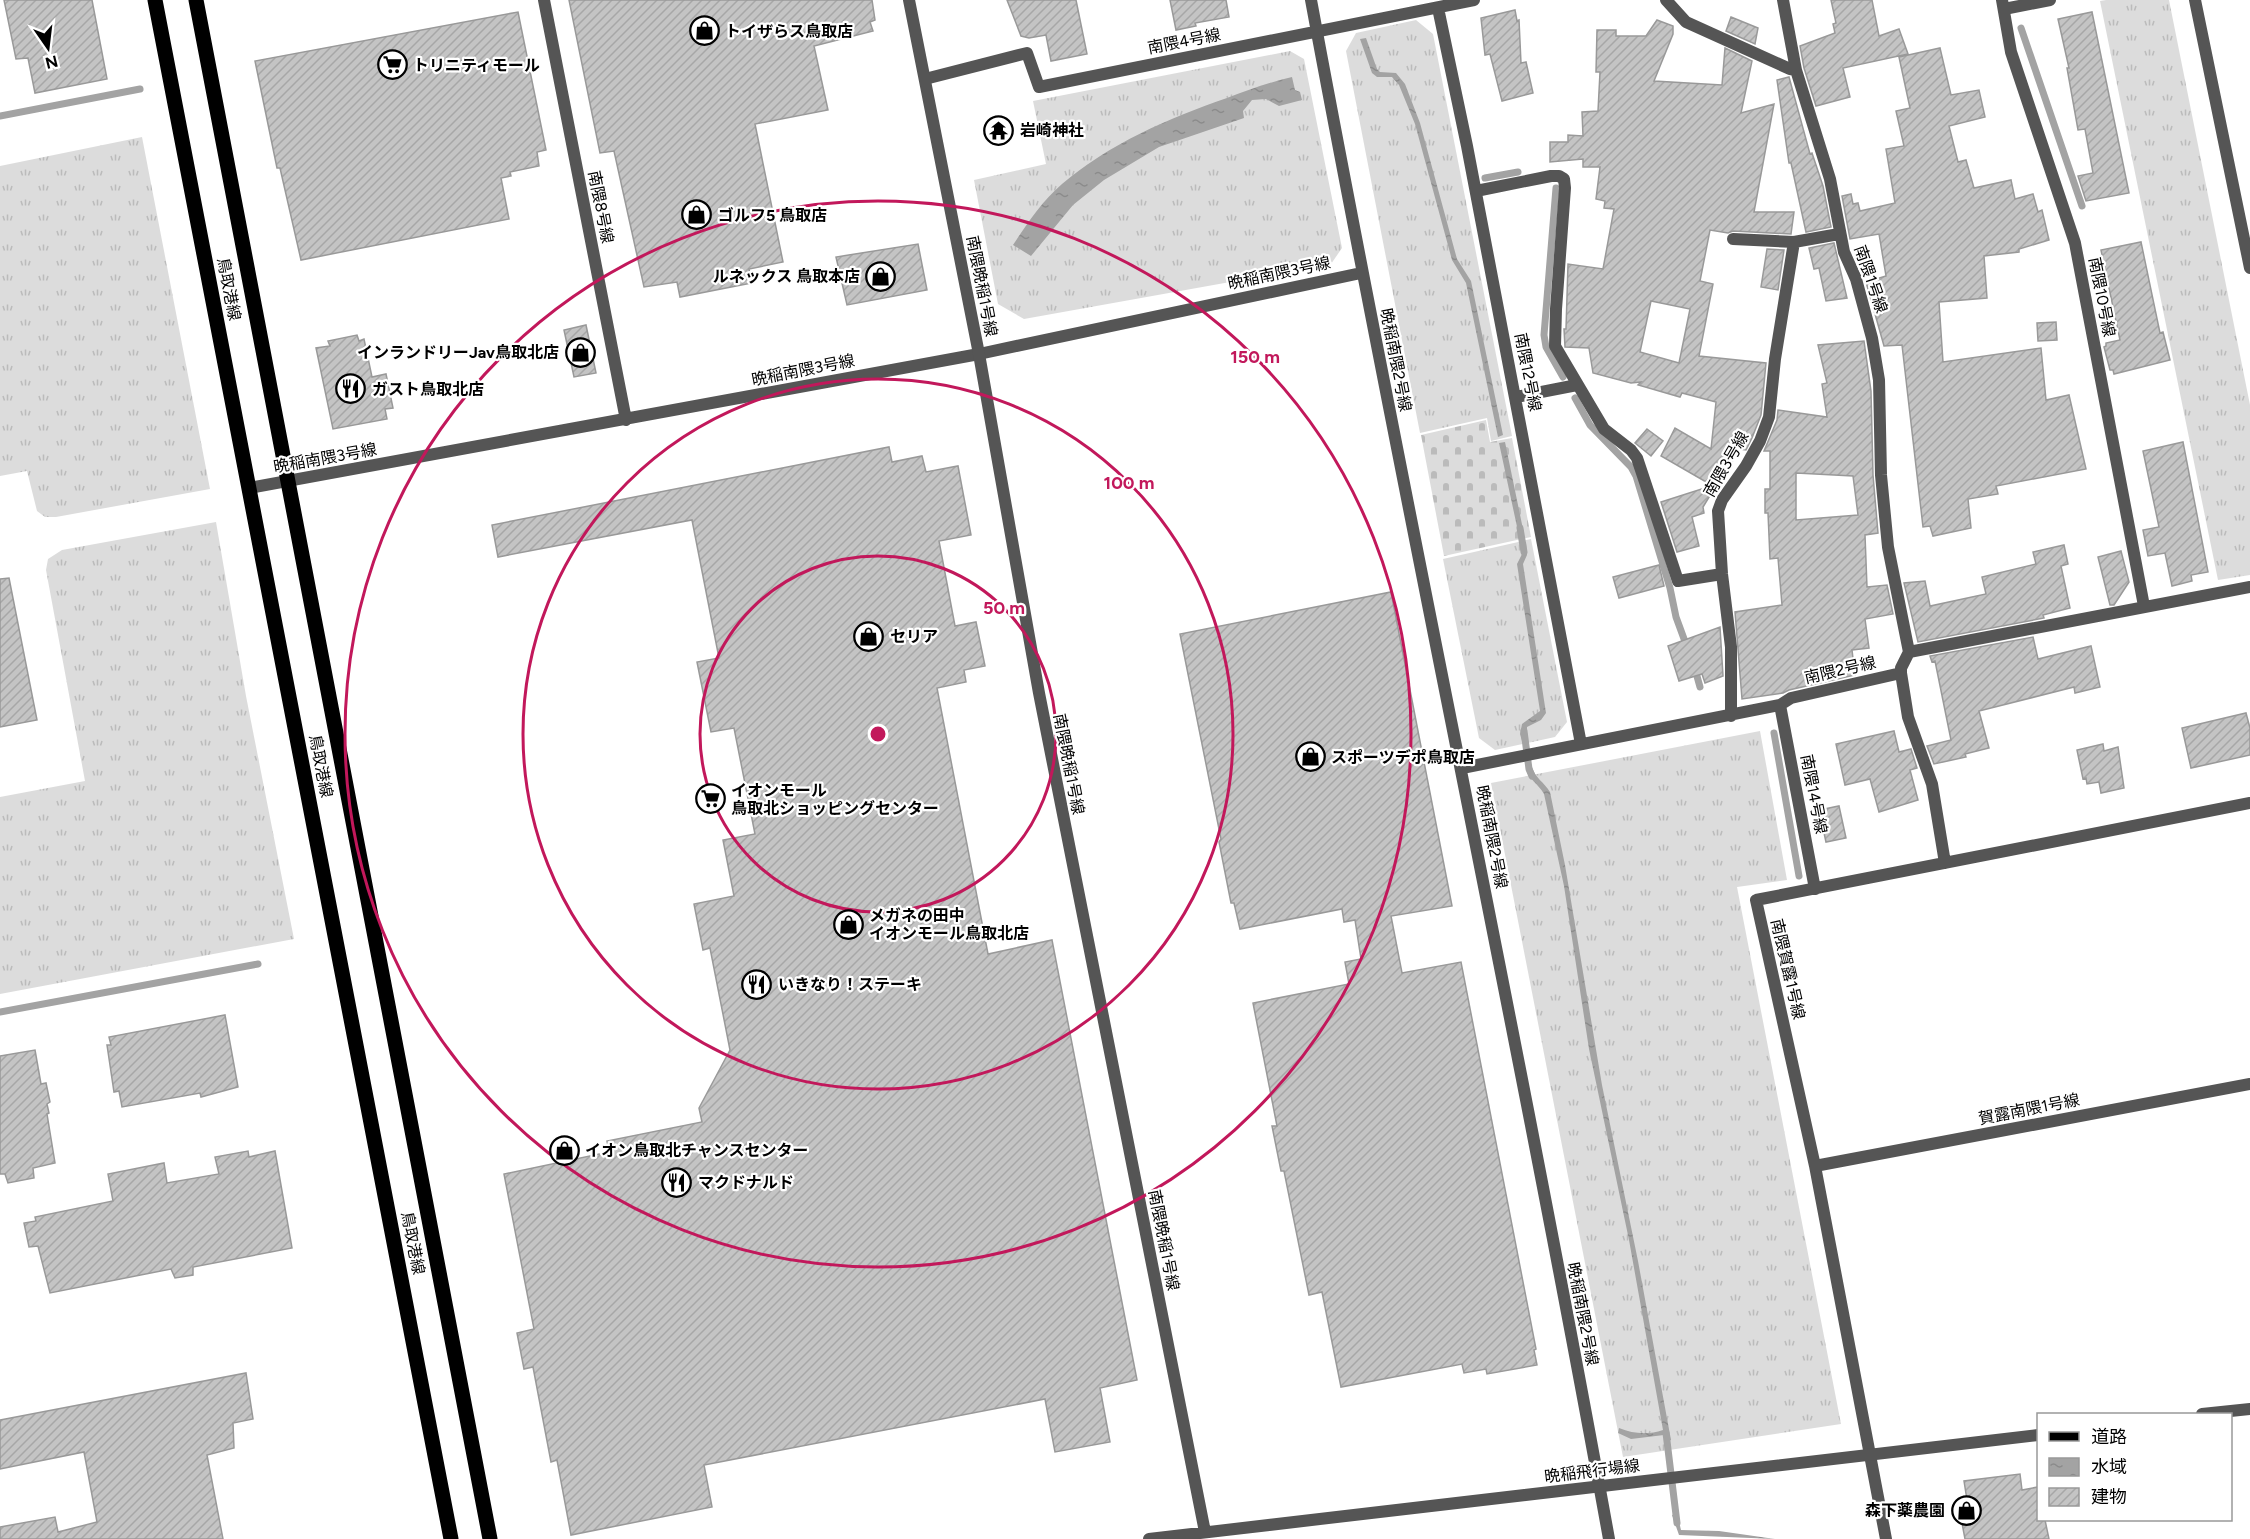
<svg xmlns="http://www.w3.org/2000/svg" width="2250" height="1539" font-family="Figtree,'Noto Sans JP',sans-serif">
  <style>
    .grass { fill: url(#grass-tufts) }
    .cemetery { fill: url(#cemetery-stones) }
    .water { fill: url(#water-ripples) }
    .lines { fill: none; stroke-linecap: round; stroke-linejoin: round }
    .stream { stroke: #a3a3a3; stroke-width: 7 }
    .building { fill: url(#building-hatch); stroke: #999; stroke-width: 1.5; fill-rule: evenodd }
    .minor { stroke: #555; stroke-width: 12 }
    .tertiary { stroke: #555; stroke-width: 12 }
    .primary { stroke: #000; stroke-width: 15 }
    .ring { fill: none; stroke: #c2185b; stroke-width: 3 }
    .labels { text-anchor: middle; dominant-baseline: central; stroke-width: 4.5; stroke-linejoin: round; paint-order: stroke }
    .poi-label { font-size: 16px; font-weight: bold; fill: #000; stroke: #fff; text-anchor: start }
    .street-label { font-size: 16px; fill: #000; stroke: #fff }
    .centre { fill: #c2185b; stroke: #fff; stroke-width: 3 }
    .ring-label { font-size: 18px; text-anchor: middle; font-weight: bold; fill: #c2185b; stroke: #fff; stroke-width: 4.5; stroke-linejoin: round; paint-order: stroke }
  </style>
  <defs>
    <pattern id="grass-tufts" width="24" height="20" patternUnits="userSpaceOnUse" patternTransform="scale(1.5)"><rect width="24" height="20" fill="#dcdcdc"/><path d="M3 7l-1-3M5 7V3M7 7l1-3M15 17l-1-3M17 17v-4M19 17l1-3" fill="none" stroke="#bbb"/></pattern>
    <pattern id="cemetery-stones" width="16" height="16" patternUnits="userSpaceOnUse" patternTransform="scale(1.5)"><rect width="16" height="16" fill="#dcdcdc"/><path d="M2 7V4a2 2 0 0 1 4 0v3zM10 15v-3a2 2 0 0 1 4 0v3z" fill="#bbb"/></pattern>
    <pattern id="water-ripples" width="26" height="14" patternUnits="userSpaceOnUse" patternTransform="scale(1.5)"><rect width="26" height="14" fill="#a3a3a3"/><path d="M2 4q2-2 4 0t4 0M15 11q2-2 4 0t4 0" fill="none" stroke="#8b8b8b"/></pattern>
    <pattern id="building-hatch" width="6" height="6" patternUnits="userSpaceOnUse" patternTransform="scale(1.5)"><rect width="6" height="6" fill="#c4c4c4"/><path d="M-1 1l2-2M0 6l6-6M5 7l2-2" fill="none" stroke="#a7a7a7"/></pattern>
  </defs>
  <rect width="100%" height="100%" fill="#fff"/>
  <path class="grass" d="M2106,0H2169L2250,405V575L2218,580L2100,1Z
    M1416,20L1433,34L1512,436L1491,441L1487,418L1420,433L1346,51L1356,33Z
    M1290,51L1304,59L1342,248L1331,264L1024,319L998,304L974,180L1046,164L1033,101Z
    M142,137L210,489L56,517H45L37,511L27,471L0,476V166Z
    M216,522L246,696L294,939L0,994V797L85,781L46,570L48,559L62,550Z
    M1531,539L1567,722L1555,737L1495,750L1479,738L1443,559Z
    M1760,731L1787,880L1737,887L1841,1424L1623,1457L1491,783Z"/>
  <path class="cemetery" d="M1486,420L1490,442L1512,438L1531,537L1444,556L1421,435Z"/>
  <path class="water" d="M1366,38L1377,69L1380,72L1396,73L1405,84L1420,123L1457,259L1471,281L1503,435L1498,437L1466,283L1452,260L1415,124L1399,85L1392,77H1377L1372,73L1360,39Z
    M1292,77L1295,90L1300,92L1302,100L1279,106L1266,99L1252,100L1243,111L1244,118L1159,147L1104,180L1073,205L1031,256L1013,245C1027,224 1042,201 1062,184C1109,144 1169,118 1227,98C1248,90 1270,82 1292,77Z
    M1505,442L1524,534L1519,536L1499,443Z
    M1526,542L1527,555L1523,564L1546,713L1541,720L1527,727V739L1522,741L1520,734L1522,724L1540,711L1517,564L1522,554L1520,544Z
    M1532,767C1535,778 1544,782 1550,792L1565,865L1602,1085L1638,1261L1671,1440L1666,1442L1664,1435L1631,1439L1618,1433L1619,1428C1634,1434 1648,1435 1663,1430L1629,1240L1589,1049L1564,886L1544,794C1538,783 1529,781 1527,768Z
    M1677,1513L1681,1530L1719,1531L1775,1539L1679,1535L1672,1515Z"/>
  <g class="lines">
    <path class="stream" d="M2021,28L2082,206
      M0,116L140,89
      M1485,178L1518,172
      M1556,188L1544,335L1546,347L1563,377
      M1575,398L1590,425L1631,467L1636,476L1670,588L1676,617L1687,647
      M1520,528L1524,552
      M1695,669L1700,687
      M1524,731L1529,769L1532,776
      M1774,733L1799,876
      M0,1012L258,964
      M1666,1433L1677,1523"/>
  </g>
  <path class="building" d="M4,0H92L107,79L35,93L28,58L16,59Z
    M569,0H872L875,20L870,22L873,31L814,46L828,110L755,124L783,262L749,269L752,283L680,297L677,282L644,287L614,151L600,153Z
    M1007,0H1076L1087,54L1051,61L1046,35L1029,38L1021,36Z
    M1170,0H1226L1229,17L1195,23L1196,26L1176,30Z
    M1831,0H1872L1879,36L1899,29L1908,54L1843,68L1850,97L1816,106L1804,68L1800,46L1835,33L1833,24L1836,23Z
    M1515,10L1517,21L1519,20L1521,63L1526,62L1533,93L1502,101L1490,54L1485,55L1481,18Z
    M518,12L546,150L537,152L539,166L510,172L511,176L501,178L509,219L301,260L280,168H277L255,61Z
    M2092,12L2129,193L2086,201L2078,176L2093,173L2085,129L2078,130L2067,68H2069L2058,19Z
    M1731,17L1758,28L1755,44L1726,31Z
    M1657,20L1673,26V34L1654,81L1722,85L1725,48L1752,61L1741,113L1774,104L1754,212H1794L1791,234L1733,231L1728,233L1710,230L1700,281L1713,284L1699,356L1766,363L1761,415L1752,438L1746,450L1739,449L1725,475L1723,474L1703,507L1704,513L1692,517L1699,546L1677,552L1661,502L1708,487V483L1661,456L1675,428L1711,449L1716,402L1682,393L1680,397L1638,385L1641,382L1631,383L1593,373L1589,348L1565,347L1564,329H1566L1568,264L1603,269L1614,209L1604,208L1605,201L1596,199L1600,167H1583V159L1550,162V142H1568V135L1583,136L1582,112L1598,111L1600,72H1596L1597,30H1616V36H1646ZM1651,301L1690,309L1679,363L1640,352Z
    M1940,48L1951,95L1979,90L1985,117L1949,126L1958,162L1966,160L1974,188L2011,180L2015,199L2033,194L2038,212L2042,210L2049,240L2019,249V252L1984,256L1987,298L1939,302L1943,362L2041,348L2046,400L2069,395L2086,469L1996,486L1998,494L1968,499L1971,528L1933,536L1930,526L1923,527L1902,345L1884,346L1866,282L1886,276L1879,234L1850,239L1842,196L1851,194L1853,204L1858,203L1860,211L1895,203L1886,149L1904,146L1896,111L1910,108L1899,57Z
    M1789,77L1810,154L1812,153L1823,186L1831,227L1806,232L1791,163H1789L1777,80Z
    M2141,242L2160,333L2163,332L2170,360L2114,374L2113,370H2110L2104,347L2106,346V343L2120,340L2101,250Z
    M1834,243L1847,298L1826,301L1819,268L1814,269L1809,248Z
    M918,244L927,290L847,305L836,257Z
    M1767,249L1784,250L1778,290L1761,287Z
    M2056,322L2057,340L2038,341L2037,323Z
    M586,325L596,373L574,377L564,330Z
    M357,335L359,341L364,339L372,377L386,374L393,408L385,409L387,419L333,429L316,348L330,346L328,341Z
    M1864,341L1871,391L1873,475L1878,533L1865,535L1867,587L1887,585L1893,614L1865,619L1869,648L1852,650L1855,675L1789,690L1783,693L1742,699L1735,612L1782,605L1778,558L1770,559L1768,513H1765V489H1770V451H1764L1777,420L1778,410L1827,417L1822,384L1827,383L1818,345ZM1796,473L1853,476L1858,515L1796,520Z
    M1647,429L1663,441L1651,456L1635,443Z
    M2183,442L2208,572L2191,575L2192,581L2172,586L2165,553L2148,556L2143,530L2159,527L2143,451Z
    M889,447L892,462L922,456L926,472L958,466L971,535L939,541L955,626L976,622L985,666L964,670L966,682L937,688L988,954L1052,940L1137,1380L1100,1388L1110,1442L1055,1452L1045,1399L704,1465L712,1507L571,1535L557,1460L551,1462L533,1367L524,1369L517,1333L534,1329L504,1174L609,1152L607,1141L702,1122L699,1108L730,1050L710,948L703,950L694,904L734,896L723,840L755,834L734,728L711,732L697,662L719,658L692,520L498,557L492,525Z
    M2064,545L2068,564L2061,566L2070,608L2043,615L2044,618L1918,642L1904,583L1925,581L1930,606L1986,594L1982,577L2036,564L2033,552Z
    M2121,551L2129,582L2114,605H2110L2098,557Z
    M1659,565L1664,586L1619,598L1613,577Z
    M9,578L37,720L0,727V579Z
    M1391,592L1452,906L1391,916L1402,973L1461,962L1536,1349L1534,1350L1537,1365L1487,1374L1486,1369L1464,1373L1462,1364L1341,1387L1322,1292L1309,1295L1284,1171H1281L1272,1126H1277L1253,1003L1349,984L1345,962L1361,959L1355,920L1344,922L1342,909L1240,929L1234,903H1231L1219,842L1221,839L1180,634Z
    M1720,627L1723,676L1705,683L1702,674L1679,681L1668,646Z
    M2033,637L2038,659L2091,646L2100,687L2075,693L2074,687L1979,711L1989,748L1965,754L1966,757L1934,764L1927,746L1951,740L1935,661L1932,662L1930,656Z
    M2246,713L2250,728V755L2191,768L2182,728Z
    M1894,731L1899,752L1911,749L1917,768L1910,770L1918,800L1879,812L1870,779L1845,785L1836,744Z
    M2103,744L2104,751L2118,747L2124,788L2101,793L2099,782L2087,784L2086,778L2083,779L2077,750Z
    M1839,806L1846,838L1826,842L1819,810Z
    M225,1015L238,1087L201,1097L200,1093L122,1107L119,1091L114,1092L107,1045H111L109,1037Z
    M35,1050L41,1084L46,1083L50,1102L47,1104L49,1113L47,1114L55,1163L33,1168L34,1178L8,1183L5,1174H0V1056Z
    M248,1151L249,1157L275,1151L292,1248L193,1267V1275L175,1278L171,1269L50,1293L38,1246L29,1247L24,1223L36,1221L35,1217L113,1201L108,1174L164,1163L167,1183L219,1174L215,1157Z
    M246,1373L253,1419L233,1423L234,1448L207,1455L223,1539H0V1527L55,1517L58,1532L97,1522L84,1452L0,1469V1420Z
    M2020,1474L2022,1490L2038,1487V1520H2045L2049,1539H1965L1958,1502L1967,1500L1964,1481Z"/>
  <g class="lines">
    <path class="minor" d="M544,0L626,420
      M1311,0C1406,514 1516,1025 1609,1539
      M1666,0L1686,22L1790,69L1796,70L1830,179L1844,252L1856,279L1872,338L1879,380L1881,475L1888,547L1909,652
      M1783,0L1796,70
      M2002,0L2011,52L2075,243L2144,606
      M1438,8L1467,146L1581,744
      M2004,9L2050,0
      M925,79L1027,53L1039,87L1474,0
      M1476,191L1551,176H1559L1564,179L1565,188L1556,309L1555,346L1604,429L1631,450L1637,458L1678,581L1722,574
      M1733,239L1794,242
      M1516,397L1577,385
      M249,488L979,354L1361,273
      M1901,673L1908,717L1932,784L1945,863
      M1780,705L1815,889
      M1731,716V647L1722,574L1718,511L1722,500L1746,466L1760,441L1769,417L1775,359L1794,242L1839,234
      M1462,768L1780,705L1791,698L1901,673V668L1909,652L2250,587
      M1815,1166L2250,1084
      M1886,1539L1815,1166L1756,900L2250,803"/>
    <path class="tertiary" d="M909,0L979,354L1039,693L1205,1532
      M2195,0L2250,268
      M2202,1414L2250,1409
      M1149,1539L2038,1435"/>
    <path class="primary" d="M155,0L451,1539
      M196,0L490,1539"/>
  </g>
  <g class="ring">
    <circle cx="878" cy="734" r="178"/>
    <circle cx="878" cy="734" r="355"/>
    <circle cx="878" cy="734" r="533"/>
  </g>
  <defs>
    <symbol id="shop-ring" viewBox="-11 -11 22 22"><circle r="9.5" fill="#fff" stroke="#000" stroke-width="1.5"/><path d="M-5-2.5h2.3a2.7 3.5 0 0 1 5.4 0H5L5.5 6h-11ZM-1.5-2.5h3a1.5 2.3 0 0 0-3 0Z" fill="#000"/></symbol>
    <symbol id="supermarket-ring" viewBox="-11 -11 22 22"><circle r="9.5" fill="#fff" stroke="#000" stroke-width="1.5"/><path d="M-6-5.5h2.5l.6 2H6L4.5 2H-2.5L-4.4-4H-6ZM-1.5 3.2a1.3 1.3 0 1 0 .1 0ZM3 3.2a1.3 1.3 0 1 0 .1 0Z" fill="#000"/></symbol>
    <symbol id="temple-ring" viewBox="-11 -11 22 22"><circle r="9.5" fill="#fff" stroke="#000" stroke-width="1.5"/><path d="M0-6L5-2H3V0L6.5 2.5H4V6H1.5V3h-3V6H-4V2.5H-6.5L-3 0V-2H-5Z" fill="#000"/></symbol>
    <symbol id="restaurant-ring" viewBox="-11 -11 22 22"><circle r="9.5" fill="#fff" stroke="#000" stroke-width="1.5"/><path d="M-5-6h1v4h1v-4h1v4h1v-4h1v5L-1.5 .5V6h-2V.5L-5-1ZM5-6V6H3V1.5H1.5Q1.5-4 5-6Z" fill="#000"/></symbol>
  </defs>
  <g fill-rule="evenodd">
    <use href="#shop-ring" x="688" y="14" width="33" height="33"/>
    <use href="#supermarket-ring" x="376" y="48" width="33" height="33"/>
    <use href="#temple-ring" x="982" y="114" width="33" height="33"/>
    <use href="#shop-ring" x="680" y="198" width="33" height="33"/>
    <use href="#shop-ring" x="864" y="260" width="33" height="33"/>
    <use href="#shop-ring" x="564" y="336" width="33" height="33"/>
    <use href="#restaurant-ring" x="334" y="372" width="33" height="33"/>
    <use href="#shop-ring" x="852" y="620" width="33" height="33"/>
    <use href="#shop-ring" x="1294" y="740" width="33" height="33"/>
    <use href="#supermarket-ring" x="694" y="782" width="33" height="33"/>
    <use href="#shop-ring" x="832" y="908" width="33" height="33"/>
    <use href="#restaurant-ring" x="740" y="968" width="33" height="33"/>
    <use href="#shop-ring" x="548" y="1134" width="33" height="33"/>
    <use href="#restaurant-ring" x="660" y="1166" width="33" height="33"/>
    <use href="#shop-ring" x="1950" y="1494" width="33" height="33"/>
  </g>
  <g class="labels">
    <g class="poi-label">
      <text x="725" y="31">トイザらス鳥取店</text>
      <text x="413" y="65">トリニティモール</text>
      <text x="1020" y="130">岩崎神社</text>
      <text x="718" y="215">ゴルフ5 鳥取店</text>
      <text x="860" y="276" text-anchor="end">ルネックス 鳥取本店</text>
      <text x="559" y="352" text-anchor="end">インランドリーJav鳥取北店</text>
      <text x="372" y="389">ガスト鳥取北店</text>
      <text x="890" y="636">セリア</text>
      <text x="1331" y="757">スポーツデポ鳥取店</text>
      <text x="731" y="790">イオンモール<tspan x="731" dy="18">鳥取北ショッピングセンター</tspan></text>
      <text x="869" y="915">メガネの田中<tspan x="869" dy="18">イオンモール鳥取北店</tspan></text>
      <text x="778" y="984">いきなり！ステーキ</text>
      <text x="585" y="1150">イオン鳥取北チャンスセンター</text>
      <text x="698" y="1182">マクドナルド</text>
      <text x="1945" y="1510" text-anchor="end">森下薬農園</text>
    </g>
    <g class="street-label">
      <text transform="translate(1184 41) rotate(-11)">南隈4号線</text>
      <text transform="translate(601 207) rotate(79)">南隈8号線</text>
      <text transform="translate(1279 273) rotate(-12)">晩稲南隈3号線</text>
      <text transform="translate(1871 279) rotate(71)">南隈1号線</text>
      <text transform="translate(982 286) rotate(79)">南隈晩稲1号線</text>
      <text transform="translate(229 289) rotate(79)">鳥取港線</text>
      <text transform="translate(2102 297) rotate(79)">南隈10号線</text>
      <text transform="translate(1396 360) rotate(79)">晩稲南隈2号線</text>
      <text transform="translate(803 370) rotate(-11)">晩稲南隈3号線</text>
      <text transform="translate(1528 372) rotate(79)">南隈12号線</text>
      <text transform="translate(325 458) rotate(-10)">晩稲南隈3号線</text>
      <text transform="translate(1726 464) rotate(-60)">南隈3号線</text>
      <text transform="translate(1840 670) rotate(-13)">南隈2号線</text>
      <text transform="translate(1069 764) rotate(79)">南隈晩稲1号線</text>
      <text transform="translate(321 766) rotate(79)">鳥取港線</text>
      <text transform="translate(1814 794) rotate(79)">南隈14号線</text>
      <text transform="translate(1492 837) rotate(79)">晩稲南隈2号線</text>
      <text transform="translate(1788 969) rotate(77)">南隈賀露1号線</text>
      <text transform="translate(2029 1109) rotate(-11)">賀露南隈1号線</text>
      <text transform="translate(1164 1240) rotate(79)">南隈晩稲1号線</text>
      <text transform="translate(413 1243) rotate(79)">鳥取港線</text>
      <text transform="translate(1583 1314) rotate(79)">晩稲南隈2号線</text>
      <text transform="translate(1592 1471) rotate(-7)">晩稲飛行場線</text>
    </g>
  </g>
  <circle cx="878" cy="734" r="9" class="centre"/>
  <g class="ring-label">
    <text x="1255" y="363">150 m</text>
    <text x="1129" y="489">100 m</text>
    <text x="1004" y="614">50 m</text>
  </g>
  <rect x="2037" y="1413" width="195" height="108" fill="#ffffff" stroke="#999999" stroke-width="1.5"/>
  <rect x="2049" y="1432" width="30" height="9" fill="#000000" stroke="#999999" stroke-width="1.5"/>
  <text x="2091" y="1443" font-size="18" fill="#000000">道路</text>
  <rect x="2049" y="1458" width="30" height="18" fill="url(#water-ripples)" stroke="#999999" stroke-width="1.5"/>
  <text x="2091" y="1473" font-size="18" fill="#000000">水域</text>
  <rect x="2049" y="1488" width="30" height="18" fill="url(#building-hatch)" stroke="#999999" stroke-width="1.5"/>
  <text x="2091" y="1503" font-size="18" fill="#000000">建物</text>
  <g transform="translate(48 48) rotate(166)" stroke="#ffffff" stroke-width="4.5" paint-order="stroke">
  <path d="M0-4.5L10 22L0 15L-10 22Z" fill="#000000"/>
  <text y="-9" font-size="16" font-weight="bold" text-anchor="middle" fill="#000000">N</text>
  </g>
</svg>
